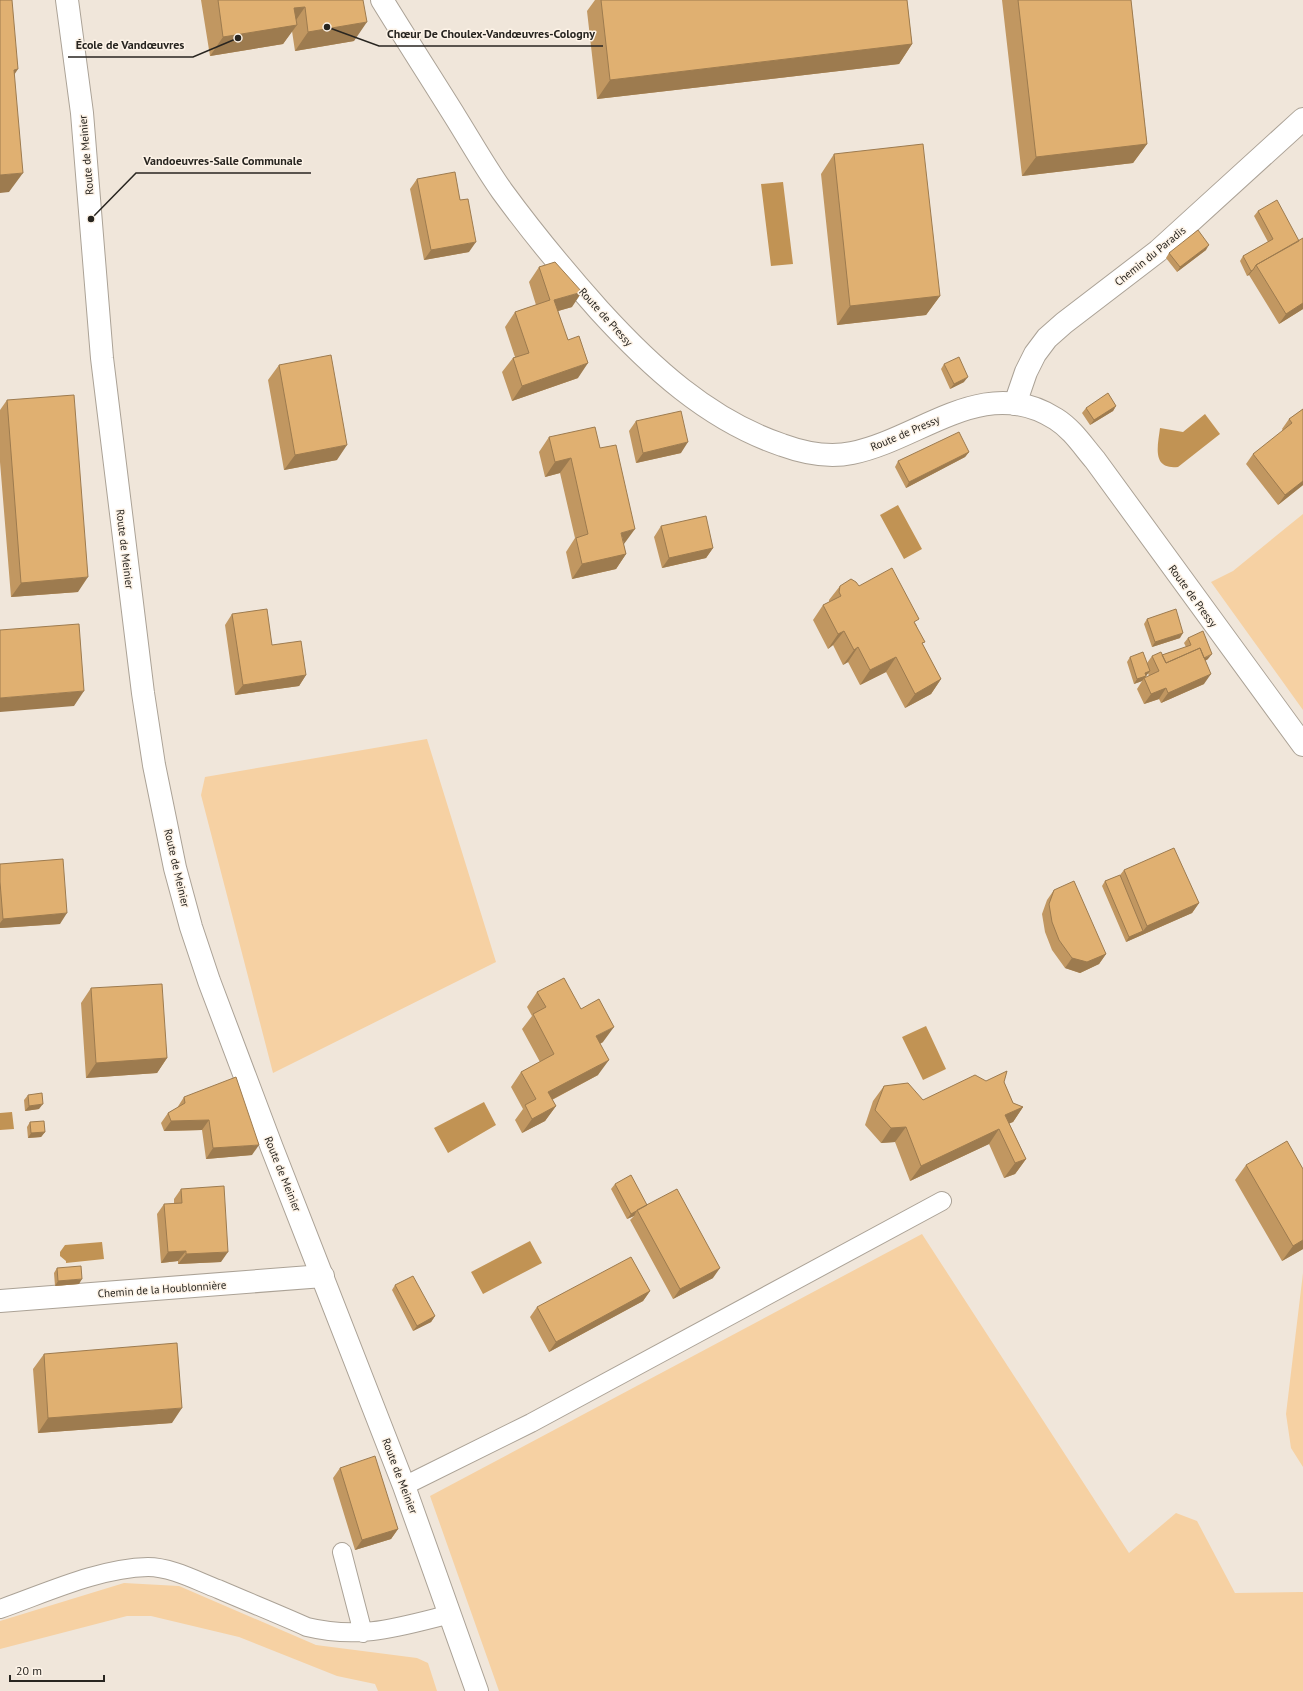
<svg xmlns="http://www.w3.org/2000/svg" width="1303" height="1691" font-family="'PT Sans',sans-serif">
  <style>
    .green { fill: #f6d1a3 }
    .water { fill: #c19354 }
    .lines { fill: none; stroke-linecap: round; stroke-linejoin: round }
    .service-casing { stroke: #aba296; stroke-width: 20 }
    .minor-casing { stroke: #aba296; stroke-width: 24 }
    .tertiary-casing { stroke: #aba296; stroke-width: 24 }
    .service { stroke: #fff; stroke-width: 18 }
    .minor { stroke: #fff; stroke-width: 22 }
    .tertiary { stroke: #fff; stroke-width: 22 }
    .wall { fill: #c19761 }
    .shaded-wall { fill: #9d7b4f }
    .building { fill: #e0b071; stroke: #9d7b4f }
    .labels { text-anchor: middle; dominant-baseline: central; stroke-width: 3; stroke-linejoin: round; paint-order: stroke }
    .street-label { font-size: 11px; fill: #282520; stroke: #fdf3e7 }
    .leader { fill: none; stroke: #282520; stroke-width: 1.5 }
    .callout-dot { fill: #282520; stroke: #fdf3e7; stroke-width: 1.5 }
    .callout-label { font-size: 12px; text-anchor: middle; font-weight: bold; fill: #282520; stroke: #fdf3e7; stroke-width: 3; stroke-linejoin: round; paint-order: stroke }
  </style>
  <rect width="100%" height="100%" fill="#f0e6da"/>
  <path class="green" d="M1303,514V710L1211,582L1233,571Z
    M427,739L496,962L273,1073L201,795L205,777Z
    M922,1234L1129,1553L1176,1513L1197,1521L1235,1593L1303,1592V1691H499L430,1496Z
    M1303,1273V1467L1291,1448L1286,1414Z
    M124,1583L179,1586L316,1645L417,1658L428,1663L437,1691H378L375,1684L337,1676L239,1637L151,1616H127L0,1649V1621Z"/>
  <path class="water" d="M783,182L793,264L771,266L761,184Z
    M1205,414L1220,434L1178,467C1151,470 1158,445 1160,428L1183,432Z
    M898,505L922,549L904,559L880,515Z
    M926,1026L946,1069L923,1080L902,1037Z
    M484,1102L496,1125L448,1153L434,1128Z
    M12,1112L14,1129L0,1130V1113Z
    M530,1241L542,1263L483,1294L471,1272Z
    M102,1242L104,1259L66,1263V1261L60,1256V1252L65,1245Z"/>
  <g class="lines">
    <defs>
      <path id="service" d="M404,1486L531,1423L942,1201
        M342,1552L363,1633
        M0,1609C46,1593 99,1568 148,1567C171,1567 197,1581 218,1589C248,1602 278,1614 307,1627C361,1640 399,1627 451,1614"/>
      <path id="minor" d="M1015,404L1026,372L1035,354L1047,338L1064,323L1158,251L1303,119
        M0,1301L323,1276"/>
      <path id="tertiary" d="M67,0L82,113L102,358L143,693L154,765L175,868L191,927L209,981L272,1148L404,1486L477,1691
        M382,0C406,39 431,78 456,118C471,142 485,167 502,191C532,232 565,272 599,310C650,366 708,420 782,445C804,453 829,458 852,453C921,439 984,373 1056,419C1072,429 1083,446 1095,460L1303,745"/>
    </defs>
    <use href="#service" class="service-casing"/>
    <use href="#minor" class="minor-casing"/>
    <use href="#tertiary" class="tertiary-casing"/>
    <use href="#service" class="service"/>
    <use href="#minor" class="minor"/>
    <use href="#tertiary" class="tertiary"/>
  </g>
  <path class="wall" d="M201,0H363L354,41L295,51L292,31L283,44L210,56Z
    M595,0H907L912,44L899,64L597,99L587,11Z
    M1002,0H1131L1147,144L1133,163L1022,176Z
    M834,154L940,296L926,315L837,325L821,174Z
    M417,179L469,252L424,260L410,189Z
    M1258,211L1299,241L1303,238V309L1279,324L1249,275L1247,276L1240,261L1243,256L1268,242L1254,216Z
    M1206,250L1177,272L1166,258L1169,253Z
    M539,267L572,307L558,311L578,378L512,401L502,372L513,358L515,357L505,327L515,312L536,305L529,282Z
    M944,364L964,382L950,389L941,369Z
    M279,365L337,460L284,470L268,380Z
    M7,400L78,592L11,597L0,462V410Z
    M1116,406L1113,411L1090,425L1082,413L1086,408Z
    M1303,409V485L1278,505L1246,464L1253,454L1283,431L1282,429L1289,419Z
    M636,421L681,453L636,463L629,431Z
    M549,437L600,448L626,554L616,569L572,579L566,552L575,538L560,473L545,477L539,452Z
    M969,452L965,457L906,488L895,467L898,461Z
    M661,526L713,548L706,558L662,568L654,537Z
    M840,586H859L916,624L923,645L941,679L931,694L905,708L886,672L860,685L848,662L843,665L833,645L828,649L813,620L823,605L829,602V600Z
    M232,614L272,645L306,675L299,686L235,695L225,625Z
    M1147,619L1180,638L1152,647L1144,624Z
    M1188,638L1208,659L1205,661L1204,684L1161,703L1159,699L1144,704L1137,689L1144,678L1149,676L1148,673L1142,681L1134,684L1127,662L1130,657L1147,663L1152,656L1162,655L1186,647L1184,643Z
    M0,864L60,924L0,928Z
    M1124,870L1199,903L1192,913L1126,942L1102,886L1105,881L1120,875Z
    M1054,890L1106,954L1099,964L1080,973L1065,968L1052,950L1045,932L1042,914L1047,900Z
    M91,988L167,1058L157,1073L86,1078L81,1003Z
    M537,992L581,1009L603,1042L600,1044L598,1075L552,1100L556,1106L545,1121L522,1133L515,1120L523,1109L511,1087L521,1072L540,1062L522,1029L532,1016L527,1007Z
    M986,1081L1004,1082L1013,1103L1023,1107L1013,1122L1009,1123L1026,1159L1015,1174L1004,1178L989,1144L910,1181L895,1142L881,1143L865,1125L873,1101L884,1086L923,1100Z
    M28,1095L39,1109L25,1111L24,1100Z
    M184,1097L252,1155L206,1159L202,1130L164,1131L161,1123L168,1113L177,1108Z
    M30,1122L45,1132L41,1137L28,1138L27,1127Z
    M1246,1165L1303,1169V1249L1282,1261L1235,1180Z
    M615,1184L647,1205L713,1278L673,1299L630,1220L634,1216L627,1219L611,1189Z
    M181,1189L221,1262L178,1264V1261L161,1263L157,1214L164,1204H174V1199Z
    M57,1268L79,1284L55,1286L54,1273Z
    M395,1285L435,1316L431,1322L413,1331L392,1290Z
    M650,1291L643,1301L549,1352L530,1317L537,1307Z
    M44,1354L172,1423L38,1433L33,1369Z
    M340,1468L398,1529L391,1539L355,1550L333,1478Z"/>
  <path class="shaded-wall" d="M305,7L292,26L297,25L283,44L210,56L223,37L294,8Z
    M367,22L354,41L295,51L308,32Z
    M912,44L899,64L597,99L610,80Z
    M18,69L5,89L14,70Z
    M1147,144L1133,163L1022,176L1036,157Z
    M23,173L9,192L0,193V175Z
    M476,242L469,252L424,260L431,250Z
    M1209,245L1206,250L1177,272L1180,267Z
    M1253,270L1249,275L1247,276L1251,271Z
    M582,292L572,307L544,315L554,300Z
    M940,296L926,315L837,325L850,306Z
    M1303,303V309L1279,324L1286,314Z
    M588,363L578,378L512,401L522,386Z
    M968,377L964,382L950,389L954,384Z
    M1116,406L1113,411L1090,425L1094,420Z
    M688,442L681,453L636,463L643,453Z
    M347,445L337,460L284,470L295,455Z
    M969,452L965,457L906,488L909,482Z
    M571,458L560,473L545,477L555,462Z
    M1303,481V485L1278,505L1285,495Z
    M635,529L624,544L621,533Z
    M713,548L706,558L662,568L669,558Z
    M626,554L616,569L572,579L582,564Z
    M88,577L78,592L11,597L21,583Z
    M844,631L833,645L828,649L838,634Z
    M1183,633L1180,638L1152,647L1155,642Z
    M858,647L848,662L843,665L854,650Z
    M1212,654L1208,659L1196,666L1200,661Z
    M896,657L886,672L860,685L870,670Z
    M1150,671L1142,681L1134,684L1137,679L1145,673Z
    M1211,674L1204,684L1161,703L1168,693Z
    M306,675L299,686L235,695L243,685Z
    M941,679L931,694L905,708L915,694Z
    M1166,688L1159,699L1144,704L1151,694Z
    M84,691L74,706L0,712V698Z
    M1199,903L1192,913L1126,942L1129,937L1143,931L1147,926Z
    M67,913L60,924L0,928V923L3,919Z
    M1106,954L1099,964L1080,973L1065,968L1072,958Z
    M614,1027L603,1042L586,1051L596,1036Z
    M167,1058L157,1073L86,1078L96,1063Z
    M609,1060L598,1075L538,1107L548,1092Z
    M43,1104L39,1109L25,1111L29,1106Z
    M556,1106L545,1121L522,1133L532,1119Z
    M1023,1107L1013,1122L994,1130L1005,1115Z
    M209,1120L202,1130L164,1131L171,1121Z
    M906,1127L895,1142L881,1143L891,1128Z
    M999,1129L989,1144L910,1181L921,1166Z
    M45,1132L41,1137L28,1138L31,1133Z
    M259,1145L252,1155L206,1159L213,1148Z
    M1026,1159L1015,1174L1004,1178L1015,1163Z
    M637,1210L634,1216L627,1219L631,1214Z
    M1303,1240V1249L1282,1261L1293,1246Z
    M186,1251L178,1261L161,1263L168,1252Z
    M228,1252L221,1262L178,1264L186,1254Z
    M720,1268L713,1278L673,1299L680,1289Z
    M82,1279L79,1284L55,1286L58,1281Z
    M650,1291L643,1301L549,1352L556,1342Z
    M435,1316L431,1322L413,1331L417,1326Z
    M182,1408L172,1423L38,1433L48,1418Z
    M398,1529L391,1539L355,1550L362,1540Z"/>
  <path class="building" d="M0,0H12L18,69L14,70L23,173L0,175Z
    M218,0H363L367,22L308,32L305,7L294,8L297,25L223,37Z
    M601,0H907L912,44L610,80Z
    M1018,0H1131L1147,144L1036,157Z
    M923,144L940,296L850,306L834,154Z
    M455,172L460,200L468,199L476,242L431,250L417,179Z
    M1277,200L1299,241L1256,265L1253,270L1251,271L1243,256L1273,239L1258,211Z
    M1198,230L1209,245L1180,267L1169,253Z
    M1303,238V303L1286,314L1256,265Z
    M555,262L582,292L554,300L568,340L579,336L588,363L522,386L513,358L529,353L515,312L550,300L539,267Z
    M331,355L347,445L295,455L279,365Z
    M959,357L968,377L954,384L944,364Z
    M1108,393L1116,406L1094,420L1086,408Z
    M74,395L88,577L21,583L7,400Z
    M1303,409V481L1285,495L1253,454L1292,423L1289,419Z
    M681,411L688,442L643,453L636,421Z
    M595,427L600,448L616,445L635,529L621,533L626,554L582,564L576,538L588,534L571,458L555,462L549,437Z
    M959,432L969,452L909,482L898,461Z
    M706,516L713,548L669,558L661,526Z
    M892,568L919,619L914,622L925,642L922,643L941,679L915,694L896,657L870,670L858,647L854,650L844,631L838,634L823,605L841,596L839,592L840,586L851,579L856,582L859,586Z
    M267,609L272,645L301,641L306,675L243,685L232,614Z
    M1176,609L1183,633L1155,642L1147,619Z
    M79,624L84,691L0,698V630Z
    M1203,631L1212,654L1204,658L1200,648L1166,663L1162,655L1191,645L1188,638Z
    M1200,648L1211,674L1168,693L1166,688L1151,694L1144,678L1159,671L1152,656L1161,652L1166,663Z
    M1143,652L1150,671L1145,673L1146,676L1137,679L1130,657Z
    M1174,848L1199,903L1147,926L1124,870Z
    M63,859L67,913L3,919L0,882V864Z
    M1120,875L1143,931L1129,937L1105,881Z
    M1074,881L1106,954L1087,962L1072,958L1059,940L1052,922L1049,904L1054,890Z
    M564,978L581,1009L599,999L614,1027L596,1036L609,1060L548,1092L556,1106L532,1119L525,1105L536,1099L521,1072L554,1054L533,1014L546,1007L537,992Z
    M162,984L167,1058L96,1063L91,988Z
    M1007,1071L1004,1082L1013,1103L1023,1107L1005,1115L1026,1159L1015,1163L999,1129L921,1166L906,1127L891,1128L875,1110L884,1086L908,1083L923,1100L975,1075L986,1081Z
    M236,1077L259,1145L213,1148L209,1120L171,1121L168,1113L185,1103L184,1097Z
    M42,1093L43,1104L29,1106L28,1095Z
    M44,1121L45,1132L31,1133L30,1122Z
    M1287,1141L1303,1169V1240L1293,1246L1246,1165Z
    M631,1175L647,1205L631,1214L615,1184Z
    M224,1186L228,1252L186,1254V1251L168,1252L164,1204L182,1203L181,1189Z
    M677,1189L720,1268L680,1289L637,1210Z
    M631,1257L650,1291L556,1342L537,1307Z
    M81,1266L82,1279L58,1281L57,1268Z
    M413,1276L435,1316L417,1326L395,1285Z
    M177,1343L182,1408L48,1418L44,1354Z
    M375,1456L398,1529L362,1540L340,1468Z"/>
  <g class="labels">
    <g class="street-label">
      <text transform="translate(86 155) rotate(-95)">Route de Meinier</text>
      <text transform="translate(1150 256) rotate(-39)">Chemin du Paradis</text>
      <text transform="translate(606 317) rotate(48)">Route de Pressy</text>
      <text transform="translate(905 433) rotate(-23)">Route de Pressy</text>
      <text transform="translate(125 549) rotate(83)">Route de Meinier</text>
      <text transform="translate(1193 596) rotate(54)">Route de Pressy</text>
      <text transform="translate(177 868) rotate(77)">Route de Meinier</text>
      <text transform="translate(283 1174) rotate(68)">Route de Meinier</text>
      <text transform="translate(162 1289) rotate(-4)">Chemin de la Houblonnière</text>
      <text transform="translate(400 1476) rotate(69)">Route de Meinier</text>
    </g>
  </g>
  <path class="leader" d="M327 27L379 46H603M238 38L193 57H68M91 219L136 173H311"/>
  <g class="callout-dot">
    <circle cx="327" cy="27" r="4"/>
    <circle cx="238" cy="38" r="4"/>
    <circle cx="91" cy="219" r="4"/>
  </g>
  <g class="callout-label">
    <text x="491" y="38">Chœur De Choulex-Vandœuvres-Cologny</text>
    <text x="130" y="49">École de Vandœuvres</text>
    <text x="223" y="165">Vandoeuvres-Salle Communale</text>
  </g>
  <path d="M10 1675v6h94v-6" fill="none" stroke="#282520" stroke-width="2"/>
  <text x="16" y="1675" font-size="12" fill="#282520" stroke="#fdf3e7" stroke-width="3" paint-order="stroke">20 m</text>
</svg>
